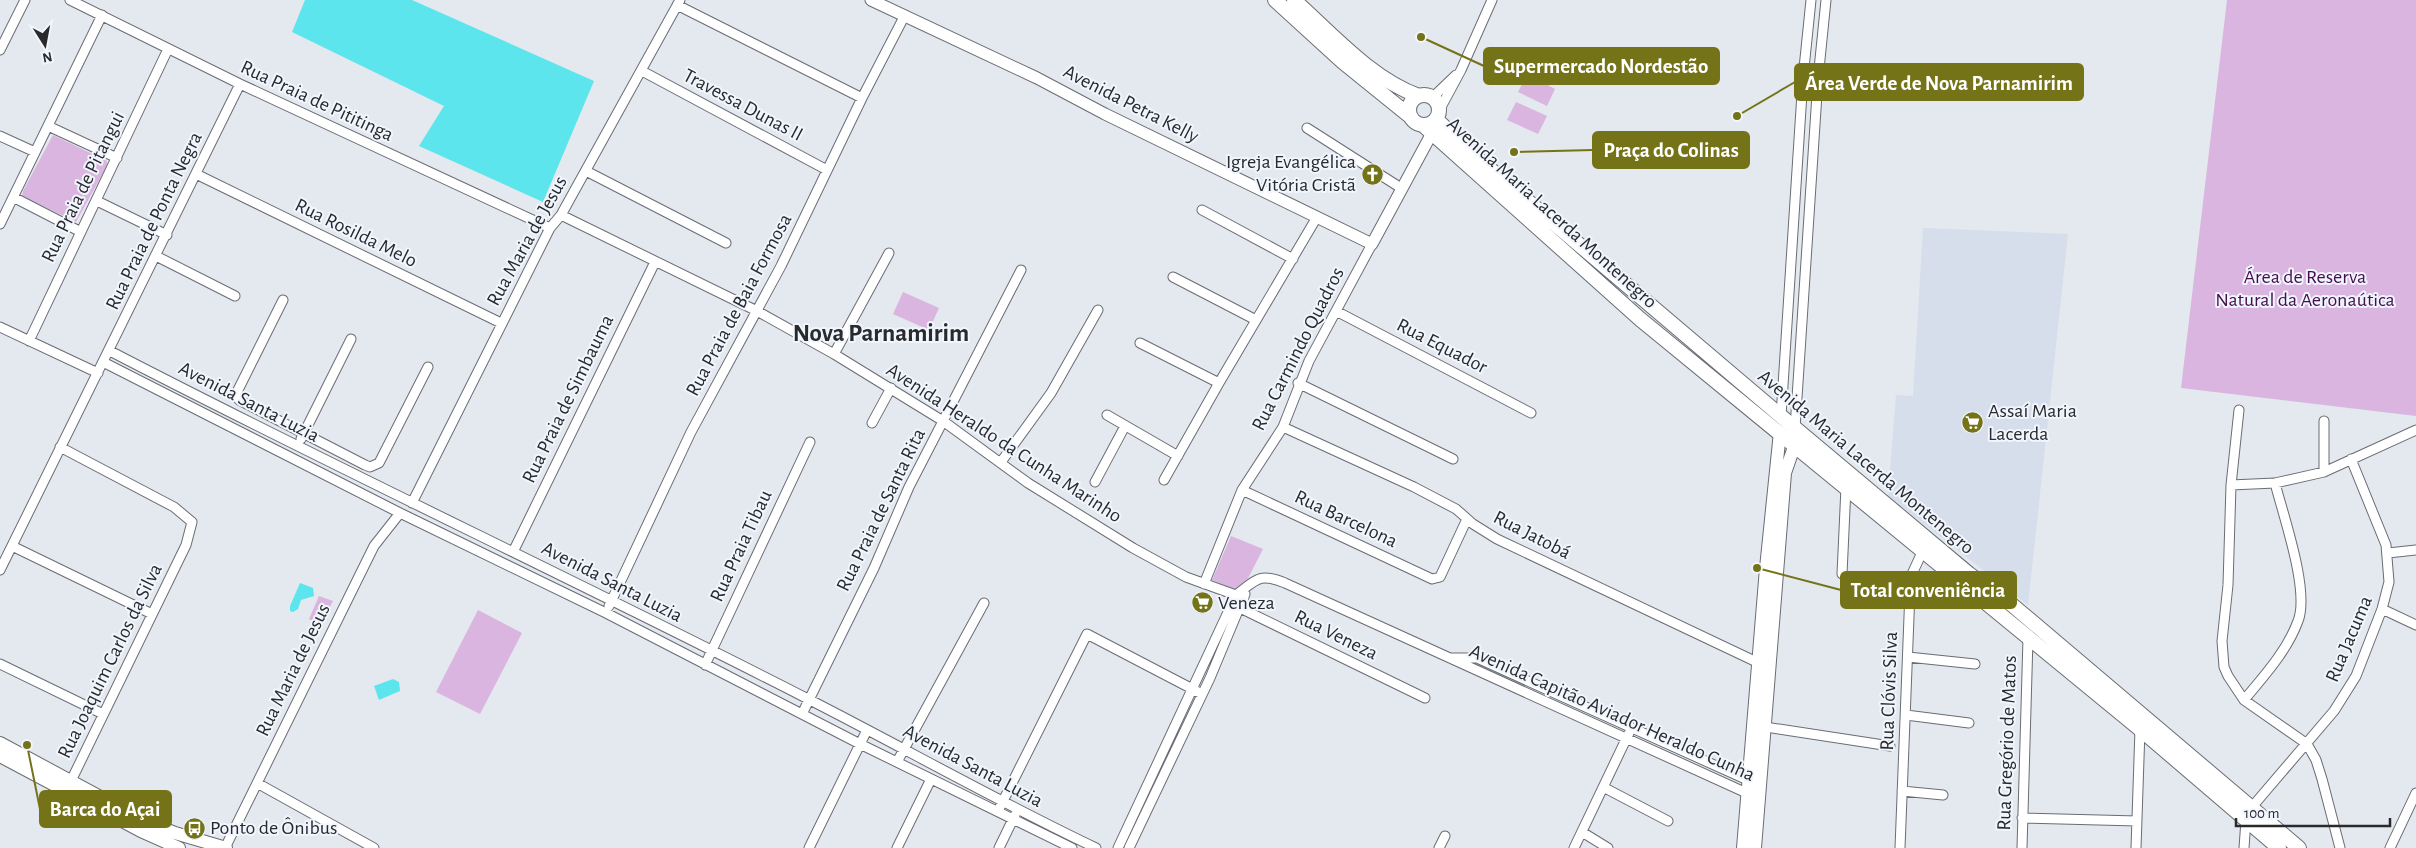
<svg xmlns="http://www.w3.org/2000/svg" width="2416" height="848" font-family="'Alegreya Sans',sans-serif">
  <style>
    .built { fill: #d6deeb }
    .green { fill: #dab5df }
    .water { fill: #5ce5ec }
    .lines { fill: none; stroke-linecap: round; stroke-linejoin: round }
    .minor-casing { stroke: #696d73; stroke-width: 11 }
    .tertiary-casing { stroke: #696d73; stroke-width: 13 }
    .secondary-casing { stroke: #696d73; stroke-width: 14 }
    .primary-casing { stroke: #696d73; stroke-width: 16 }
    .minor { stroke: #fff; stroke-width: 9 }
    .tertiary { stroke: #fff; stroke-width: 11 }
    .secondary { stroke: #fff; stroke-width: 12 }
    .primary { stroke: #fff; stroke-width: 14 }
    .labels { text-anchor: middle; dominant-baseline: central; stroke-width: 4; stroke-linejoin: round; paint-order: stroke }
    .street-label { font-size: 20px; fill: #282a2c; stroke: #f1f5fd }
    .poi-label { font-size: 20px; fill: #282a2c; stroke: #f1f5fd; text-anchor: start }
    .park-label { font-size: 20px; fill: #460e4e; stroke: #f1f5fd }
    .district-label { font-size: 25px; font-weight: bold; fill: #282a2c; stroke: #f1f5fd }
    .leader { fill: none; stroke: #757317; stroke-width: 2 }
    .callout-dot { fill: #757317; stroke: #f1f5fd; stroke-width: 2 }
    .callout { fill: #757317; stroke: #757317; stroke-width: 2 }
    .callout-label { font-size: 21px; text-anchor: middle; font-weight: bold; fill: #fff }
  </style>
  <rect width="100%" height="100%" fill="#e4e8ef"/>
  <path class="built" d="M1923,228L2068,234L2028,605L1888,496L1896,395L1913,396Z"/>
  <path class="green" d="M2227,0H2416V416L2181,388Z
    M1527,74L1555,89L1547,106L1518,92Z
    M1516,102L1547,116L1538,134L1507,120Z
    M53,135L107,161V166L76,222L22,196L23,191Z
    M903,292L939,308L929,330L893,314Z
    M1231,536L1263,549L1241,592L1212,580Z
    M319,596L333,601L321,625L309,619Z
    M478,610L522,633L480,714L436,692Z"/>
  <path class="water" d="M305,0H412L594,81L543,202L419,146L444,106L292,32Z
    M300,583L313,588L314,596L301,600L298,609L293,612L290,611V606Z
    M393,679L399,682L400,691L379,700L374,686Z"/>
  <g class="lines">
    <defs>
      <path id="minor" d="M70,0L240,84L550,228
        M677,5L862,98
        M0,50L25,0
        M642,71L827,170
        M1433,97L1456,75
        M1440,109L1461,70L1492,0
        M48,126L117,158
        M1307,128L1401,188
        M0,136L35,152
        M586,171L726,243
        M196,174L501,323
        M13,197L81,232
        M97,201L167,235
        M1202,210L1293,259
        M561,215L757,311L834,354L943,421L1028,483L1133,548L1186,577L1244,598
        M0,224L102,15
        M156,256L235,296
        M1173,277L1256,320
        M283,300L237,392L239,400L365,465L370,467L379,463L428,367
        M1336,311L1531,413
        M0,327L98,373
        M29,341L168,49
        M1140,343L1219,383
        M110,351C341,471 578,581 810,700C906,749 999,802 1096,848
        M834,354L889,253
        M103,362L400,513L606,613L860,744L1072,848
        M1298,383L1453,459
        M2239,410L2231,485L2228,585L2222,641L2224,667L2228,676L2244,700L2307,744L2316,760L2322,779L2340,848
        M1107,415L1178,456
        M1781,416L1803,78L1811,0
        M872,423L891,388
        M1283,427L1414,487L1456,509L1473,524L1497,539L1763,665
        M1795,428L1818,79L1826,0
        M301,439L351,339
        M60,447L174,507L192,522L186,545L69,785
        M1001,462L1051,393L1098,310
        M2324,472V421
        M1164,480L1219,383L1317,217
        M1095,482L1125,426
        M2231,485L2275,483L2324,472L2416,430
        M1242,490L1432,579L1440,577L1467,519
        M412,503L550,228L561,215L680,0
        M12,546L152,614
        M513,552L655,262
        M2388,553L2416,550
        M0,570L240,84
        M1842,574L1846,487
        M1204,584L1242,490L1283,427L1309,361L1372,244
        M609,606L691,432L781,266L862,98L905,15
        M1236,606L1425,698
        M2382,609L2416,625
        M1908,657L1975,664
        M1450,658H1477L1752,782
        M0,664L103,714
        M705,665L810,442
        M2244,700C2264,676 2287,651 2298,621C2310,591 2283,515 2275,483
        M803,712L874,568L909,487L1021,270
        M1906,715L1969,723
        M1759,726L1890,746
        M897,762L984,603
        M257,783L374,848
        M1603,787L1668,821
        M1902,791L1943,795
        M1000,807L1087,634L1202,694
        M2252,807L2334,711L2356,676L2382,609L2389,582L2386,545L2351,459
        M2022,818L2137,821
        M1582,832L1608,848
        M225,848L374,546L400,513
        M809,848L867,730
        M897,848L931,779
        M999,848L1015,815
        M1118,848L1236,595C1256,580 1259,572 1285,583L1751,795
        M1129,848L1210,678L1245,594
        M1439,848L1445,836
        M1574,848L1629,733
        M1900,848L1910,591L1912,574L1924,548
        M2022,848L2028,638
        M2136,848L2140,729
        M2244,848L2246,820
        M2390,848L2416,793"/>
      <path id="tertiary" d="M871,0L1037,78L1105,114L1372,244L1432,133"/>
      <path id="secondary" d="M0,743L143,820L175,833L226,848
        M0,756L141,831L179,848
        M1743,848L1766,568L1780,432
        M1755,848L1785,473L1795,444V436"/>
      <path id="primary" d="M1275,0L1343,62L1411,117
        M1294,0C1331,33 1371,79 1419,96
        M1409 110a15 15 0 1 1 30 0a15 15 0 1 1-30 0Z
        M1436,119L1477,158L1795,428L1969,574L2011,604L2299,848
        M1423,125L1640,319L2140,729L2279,848"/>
    </defs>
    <use href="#minor" class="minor-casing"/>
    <use href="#tertiary" class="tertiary-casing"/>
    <use href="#secondary" class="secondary-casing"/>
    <use href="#primary" class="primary-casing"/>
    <use href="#minor" class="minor"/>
    <use href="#tertiary" class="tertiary"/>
    <use href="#secondary" class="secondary"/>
    <use href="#primary" class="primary"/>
  </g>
  <defs>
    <symbol id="church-disc" viewBox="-11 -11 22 22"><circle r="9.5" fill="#757317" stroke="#f1f5fd"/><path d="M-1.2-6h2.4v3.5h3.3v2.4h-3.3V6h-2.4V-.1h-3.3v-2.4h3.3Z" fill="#fff"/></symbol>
    <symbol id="supermarket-disc" viewBox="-11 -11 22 22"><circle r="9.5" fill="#757317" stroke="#f1f5fd"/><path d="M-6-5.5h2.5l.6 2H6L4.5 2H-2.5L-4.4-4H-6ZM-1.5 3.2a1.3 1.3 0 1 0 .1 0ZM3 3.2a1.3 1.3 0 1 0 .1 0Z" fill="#fff"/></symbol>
    <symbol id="bus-disc" viewBox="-11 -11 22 22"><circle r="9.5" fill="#757317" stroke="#f1f5fd"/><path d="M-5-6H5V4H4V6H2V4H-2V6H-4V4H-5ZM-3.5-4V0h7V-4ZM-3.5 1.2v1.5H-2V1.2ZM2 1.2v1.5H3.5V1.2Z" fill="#fff"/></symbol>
  </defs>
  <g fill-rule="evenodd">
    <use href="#church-disc" x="1360" y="162" width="25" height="25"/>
    <use href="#supermarket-disc" x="1960" y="410" width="25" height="25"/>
    <use href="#supermarket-disc" x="1190" y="590" width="25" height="25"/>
    <use href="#bus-disc" x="182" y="816" width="25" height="25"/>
  </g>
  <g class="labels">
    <g class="street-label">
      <text transform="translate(317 101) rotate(25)">Rua Praia de Pititinga</text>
      <text transform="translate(1131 104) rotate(27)">Avenida Petra Kelly</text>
      <text transform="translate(743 105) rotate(28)">Travessa Dunas II</text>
      <text transform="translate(83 187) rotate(-64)">Rua Praia de Pitangui</text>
      <text transform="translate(1552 213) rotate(42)">Avenida Maria Lacerda Montenegro</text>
      <text transform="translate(154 221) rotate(-64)">Rua Praia de Ponta Negra</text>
      <text transform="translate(356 233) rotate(26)">Rua Rosilda Melo</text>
      <text transform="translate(527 241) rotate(-61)">Rua Maria de Jesus</text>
      <text transform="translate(739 305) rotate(-62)">Rua Praia de Baia Formosa</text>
      <text transform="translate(1442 346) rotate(27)">Rua Equador</text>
      <text transform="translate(1298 349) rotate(-63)">Rua Carmindo Quadros</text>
      <text transform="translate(568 399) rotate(-64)">Rua Praia de Simbauma</text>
      <text transform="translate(249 402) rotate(27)">Avenida Santa Luzia</text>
      <text transform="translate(1004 443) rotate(33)">Avenida Heraldo da Cunha Marinho</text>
      <text transform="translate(1866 462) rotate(40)">Avenida Maria Lacerda Montenegro</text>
      <text transform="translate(881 510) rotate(-64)">Rua Praia de Santa Rita</text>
      <text transform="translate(1346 519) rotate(25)">Rua Barcelona</text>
      <text transform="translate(1532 535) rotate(27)">Rua Jatobá</text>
      <text transform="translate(741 546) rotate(-65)">Rua Praia Tibau</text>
      <text transform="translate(612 582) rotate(27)">Avenida Santa Luzia</text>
      <text transform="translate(1336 635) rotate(26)">Rua Veneza</text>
      <text transform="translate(2349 639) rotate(-67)">Rua Jacuma</text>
      <text transform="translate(110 661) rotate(-64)">Rua Joaquim Carlos da Silva</text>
      <text transform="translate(293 670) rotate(-64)">Rua Maria de Jesus</text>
      <text transform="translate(1889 691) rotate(-88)">Rua Clóvis Silva</text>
      <text transform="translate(1612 713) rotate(24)">Avenida Capitão Aviador Heraldo Cunha</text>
      <text transform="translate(2007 743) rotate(-88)">Rua Gregório de Matos</text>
      <text transform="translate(973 766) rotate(28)">Avenida Santa Luzia</text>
    </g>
    <g class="poi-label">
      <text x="1356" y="162" text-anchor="end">Igreja Evangélica<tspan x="1356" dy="23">Vitória Cristã</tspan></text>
      <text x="1988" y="411">Assaí Maria<tspan x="1988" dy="23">Lacerda</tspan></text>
      <text x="1218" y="603">Veneza</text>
      <text x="210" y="828">Ponto de Ônibus</text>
    </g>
    <g class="park-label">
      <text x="2305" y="277">Área de Reserva<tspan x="2305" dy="23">Natural da Aeronaútica</tspan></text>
    </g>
    <g class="district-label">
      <text x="881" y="333">Nova Parnamirim</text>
    </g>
  </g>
  <path class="leader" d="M1421 37L1484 66M1737 116L1795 82M1514 152L1593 150M1757 568L1841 590M27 745L40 809"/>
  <g class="callout-dot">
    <circle cx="1421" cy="37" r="5"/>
    <circle cx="1737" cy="116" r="5"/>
    <circle cx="1514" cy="152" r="5"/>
    <circle cx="1757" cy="568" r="5"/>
    <circle cx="27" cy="745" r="5"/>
  </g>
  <g class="callout">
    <rect x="1484" y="48" width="235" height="36" rx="5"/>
    <rect x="1795" y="64" width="288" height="36" rx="5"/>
    <rect x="1593" y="132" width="156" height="36" rx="5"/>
    <rect x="1841" y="572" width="175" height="36" rx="5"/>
    <rect x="40" y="791" width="131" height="36" rx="5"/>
  </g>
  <g class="callout-label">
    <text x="1601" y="73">Supermercado Nordestão</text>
    <text x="1939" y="90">Área Verde de Nova Parnamirim</text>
    <text x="1671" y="157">Praça do Colinas</text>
    <text x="1928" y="597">Total conveniência</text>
    <text x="105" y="816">Barca do Açai</text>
  </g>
  <g transform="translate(45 45) rotate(169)" stroke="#f1f5fd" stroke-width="4" paint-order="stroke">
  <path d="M0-4L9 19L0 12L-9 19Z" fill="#282a2c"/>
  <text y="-8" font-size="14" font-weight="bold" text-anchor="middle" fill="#282a2c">N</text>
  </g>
  <path d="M2236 818v8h154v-8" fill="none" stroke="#282a2c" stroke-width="2.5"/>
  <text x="2244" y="818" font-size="15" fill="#282a2c" stroke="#f1f5fd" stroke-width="4" paint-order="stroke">100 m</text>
</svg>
